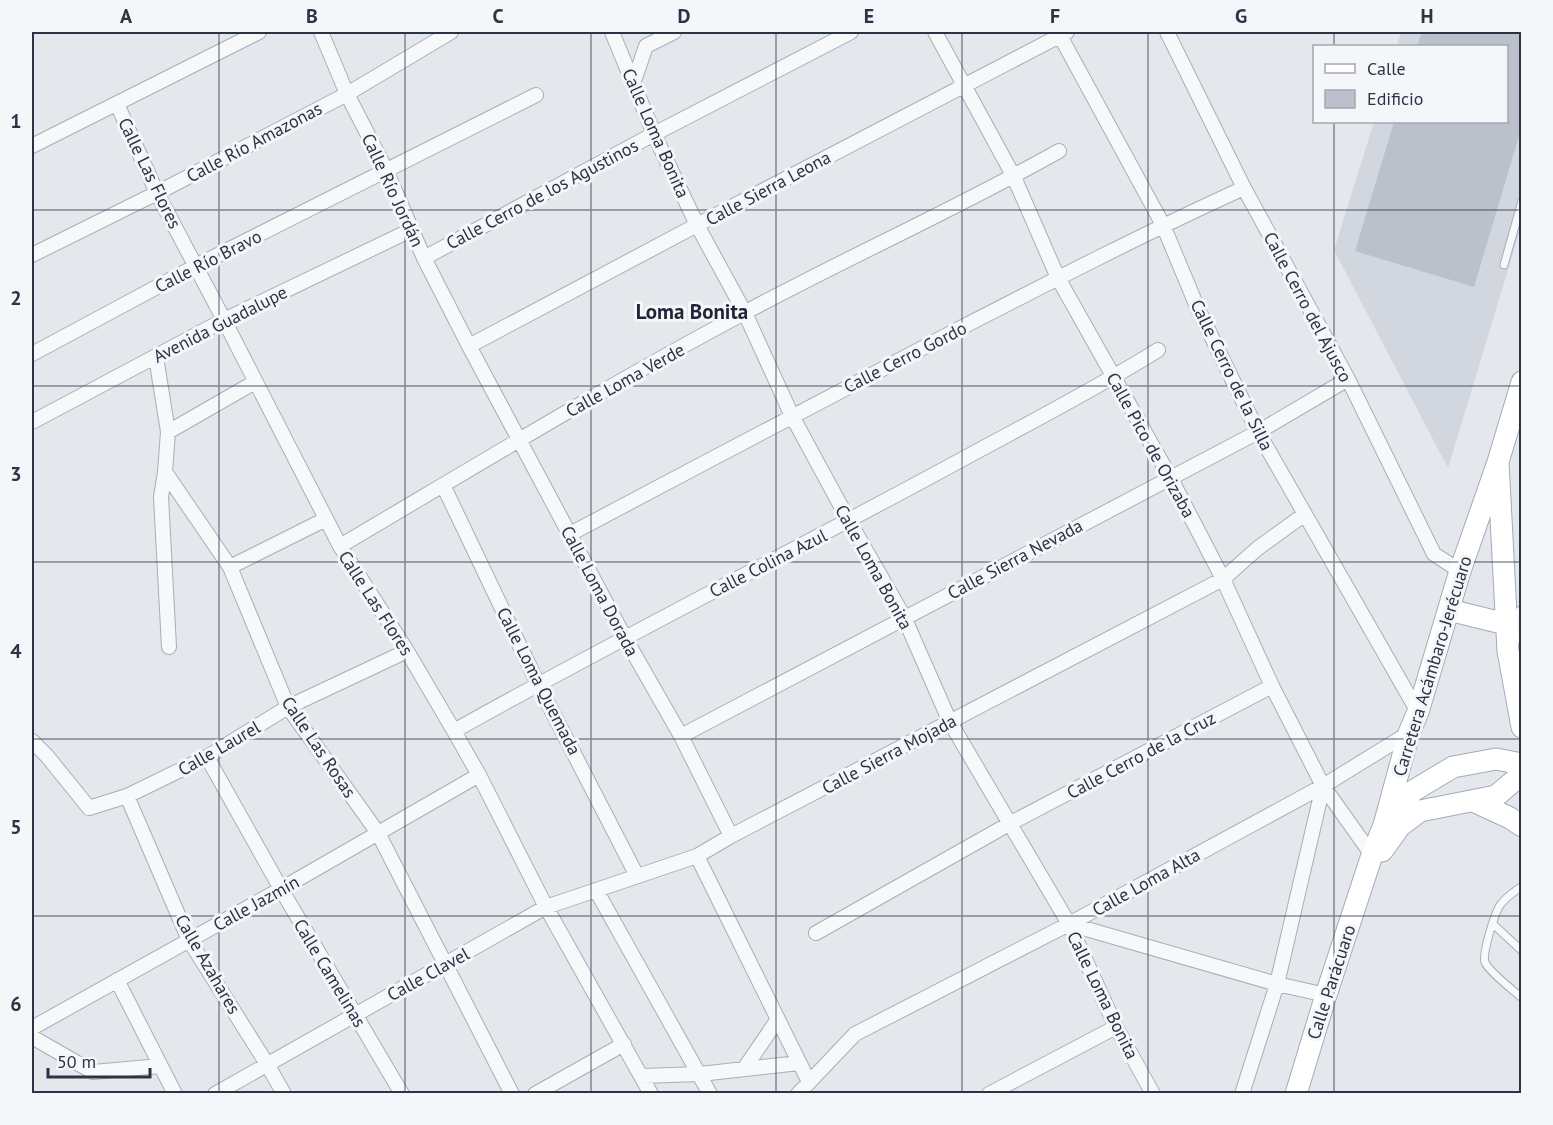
<svg xmlns="http://www.w3.org/2000/svg" width="1553" height="1125" font-family="'PT Sans',sans-serif">
  <style>
    .built { fill: #d2d6de }
    .building { fill: #bbc0ca }
    .lines { fill: none; stroke-linecap: round; stroke-linejoin: round }
    .service-casing { stroke: #a9aeb7; stroke-width: 9 }
    .minor-casing { stroke: #a9aeb7; stroke-width: 16 }
    .primary-casing { stroke: #a3abb8; stroke-width: 23 }
    .service { stroke: #f7f8fa; stroke-width: 7 }
    .minor { stroke: #f7f8fa; stroke-width: 14 }
    .primary { stroke: #fff; stroke-width: 21 }
    .grid { fill: none; stroke: #2b3445; stroke-width: 1.5; stroke-opacity: 0.55 }
    .labels { text-anchor: middle; dominant-baseline: central; stroke-width: 6; stroke-linejoin: round; paint-order: stroke }
    .street-label { font-size: 18px; fill: #2b3445; stroke: #f4f6f9 }
    .quarter-label { font-size: 21px; font-weight: bold; fill: #1d2536; stroke: #f4f6f9 }
    .neatline { fill: none; stroke: #2b3445; stroke-width: 2 }
    .grid-label { font-size: 20px; text-anchor: middle; font-weight: bold; fill: #2b3445 }
  </style>
  <rect width="100%" height="100%" fill="#e4e7ec"/>
  <path class="built" d="M1401,32H1521V227L1448,468L1334,250L1374,122H1506V46H1397Z"/>
  <path class="building" d="M1422,32H1521V129L1474,287L1355,251L1394,122H1506V46H1417Z"/>
  <g class="lines">
    <defs>
      <path id="service" d="M1504,265L1522,201
        M1522,886C1514,892 1506,897 1501,904C1495,911 1482,954 1485,962C1488,971 1513,990 1522,998
        M1493,924L1522,951"/>
      <path id="minor" d="M321,32L347,94L386,170L424,258L469,346L625,638L681,736L731,836
        M612,32L654,134L697,225L745,313L792,416L849,521L904,617L950,722L1069,924L1116,1027L1153,1094
        M935,32L1014,177L1058,278L1170,477L1223,579L1272,686L1323,786L1372,855
        M1058,32L1163,225L1198,309L1258,432L1418,712
        M1167,32L1244,188L1348,379L1434,554L1460,571
        M633,84L646,46L674,32
        M117,104L157,193L224,320L340,546L407,651L454,731L479,775L546,907L651,1094
        M32,146L259,32
        M32,255L157,193L347,94L451,32
        M424,258L654,134L851,32
        M469,346L697,225L1067,32
        M32,354L196,266L536,95
        M156,357L168,432L165,472L230,567L288,707L378,833L512,1094
        M32,422L224,320L411,230
        M168,432L255,382
        M165,472L161,497L169,647
        M443,485L538,684L637,876
        M570,534C697,467 824,399 951,333C1048,283 1145,233 1244,188
        M340,546C474,467 607,386 744,313C848,257 956,209 1059,151
        M230,567L326,519
        M1512,641L1522,613
        M454,731C621,637 792,552 961,460C1027,424 1094,390 1158,350
        M681,736L1258,432L1348,379
        M32,741L47,756L89,808L127,796L207,757L288,707L407,651
        M207,757L281,889L402,1094
        M127,796L189,940L267,1064L284,1094
        M697,856L809,1082
        M596,890L710,1094
        M1069,924L1277,984L1326,995
        M816,933L1009,824L1272,686
        M117,980L175,1094
        M32,1028L281,889L479,775
        M32,1037L93,1072L160,1066
        M744,1069L778,1019
        M642,1076L700,1074L799,1063
        M215,1094L546,907L697,856L731,836L1223,579L1258,548L1305,514
        M535,1094L624,1044
        M798,1094L855,1034L1069,924L1323,786L1409,733
        M989,1094L1116,1027
        M1242,1094L1277,984L1323,786"/>
      <path id="primary" d="M1522,382L1498,462L1508,651L1522,727
        M1449,610L1506,624
        M1473,801L1510,818L1522,826
        M1387,821L1413,791L1453,767L1496,759L1522,764
        M1382,851L1400,826L1420,811L1496,796L1522,774
        M1296,1094L1326,995L1372,855L1384,825L1409,733L1418,712L1460,571L1498,462"/>
    </defs>
    <use href="#service" class="service-casing"/>
    <use href="#minor" class="minor-casing"/>
    <use href="#primary" class="primary-casing"/>
    <use href="#service" class="service"/>
    <use href="#minor" class="minor"/>
    <use href="#primary" class="primary"/>
  </g>
  <path class="grid" d="M219,32V1094M405,32V1094M591,32V1094M776,32V1094M962,32V1094M1148,32V1094M1334,32V46M1334,122V1094M32,210H1522M32,386H1522M32,562H1522M32,739H1522M32,916H1522"/>
  <g class="labels">
    <g class="street-label">
      <text transform="translate(656 133) rotate(66)">Calle Loma Bonita</text>
      <text transform="translate(254 142) rotate(-28)">Calle Río Amazonas</text>
      <text transform="translate(150 173) rotate(64)">Calle Las Flores</text>
      <text transform="translate(768 188) rotate(-28)">Calle Sierra Leona</text>
      <text transform="translate(393 190) rotate(65)">Calle Río Jordán</text>
      <text transform="translate(542 194) rotate(-28)">Calle Cerro de los Agustinos</text>
      <text transform="translate(208 261) rotate(-27)">Calle Río Bravo</text>
      <text transform="translate(1308 307) rotate(62)">Calle Cerro del Ajusco</text>
      <text transform="translate(220 324) rotate(-27)">Avenida Guadalupe</text>
      <text transform="translate(905 357) rotate(-27)">Calle Cerro Gordo</text>
      <text transform="translate(1232 375) rotate(64)">Calle Cerro de la Silla</text>
      <text transform="translate(625 380) rotate(-29)">Calle Loma Verde</text>
      <text transform="translate(1151 445) rotate(61)">Calle Pico de Orizaba</text>
      <text transform="translate(1015 559) rotate(-28)">Calle Sierra Nevada</text>
      <text transform="translate(768 563) rotate(-27)">Calle Colina Azul</text>
      <text transform="translate(874 567) rotate(61)">Calle Loma Bonita</text>
      <text transform="translate(600 591) rotate(62)">Calle Loma Dorada</text>
      <text transform="translate(376 603) rotate(57)">Calle Las Flores</text>
      <text transform="translate(1432 666) rotate(-73)">Carretera Acámbaro-Jerécuaro</text>
      <text transform="translate(539 681) rotate(63)">Calle Loma Quemada</text>
      <text transform="translate(319 747) rotate(56)">Calle Las Rosas</text>
      <text transform="translate(219 748) rotate(-30)">Calle Laurel</text>
      <text transform="translate(889 754) rotate(-28)">Calle Sierra Mojada</text>
      <text transform="translate(1141 755) rotate(-28)">Calle Cerro de la Cruz</text>
      <text transform="translate(1146 882) rotate(-29)">Calle Loma Alta</text>
      <text transform="translate(256 903) rotate(-29)">Calle Jazmín</text>
      <text transform="translate(208 964) rotate(60)">Calle Azahares</text>
      <text transform="translate(330 973) rotate(59)">Calle Camelinas</text>
      <text transform="translate(428 974) rotate(-29)">Calle Clavel</text>
      <text transform="translate(1331 982) rotate(-72)">Calle Parácuaro</text>
      <text transform="translate(1103 995) rotate(64)">Calle Loma Bonita</text>
    </g>
    <g class="quarter-label">
      <text x="692" y="311">Loma Bonita</text>
    </g>
  </g>
  <rect width="1553" height="1125" fill="none" stroke="#f4f6f9" stroke-width="66"/>
  <rect x="1313" y="45" width="195" height="78" fill="#f4f6f9" stroke="#a4a8b1" stroke-width="1.5"/>
  <rect x="1325" y="64" width="30" height="9" fill="#ffffff" stroke="#a4a8b1" stroke-width="1.5"/>
  <text x="1367" y="75" font-size="18" fill="#2b3445">Calle</text>
  <rect x="1325" y="90" width="30" height="18" fill="#bbc0ca" stroke="#a4a8b1" stroke-width="1.5"/>
  <text x="1367" y="105" font-size="18" fill="#2b3445">Edificio</text>
  <path d="M48 1068v9h102v-9" fill="none" stroke="#2b3445" stroke-width="3"/>
  <text x="57" y="1068" font-size="18" fill="#2b3445" stroke="#f4f6f9" stroke-width="4.5" paint-order="stroke">50 m</text>
  <rect x="33" y="33" width="1487" height="1059" class="neatline"/>
  <g class="grid-label">
    <text x="126" y="23">A</text>
    <text x="312" y="23">B</text>
    <text x="498" y="23">C</text>
    <text x="684" y="23">D</text>
    <text x="869" y="23">E</text>
    <text x="1055" y="23">F</text>
    <text x="1241" y="23">G</text>
    <text x="1427" y="23">H</text>
    <text x="16" y="128">1</text>
    <text x="16" y="305">2</text>
    <text x="16" y="481">3</text>
    <text x="16" y="658">4</text>
    <text x="16" y="834">5</text>
    <text x="16" y="1011">6</text>
  </g>
</svg>
